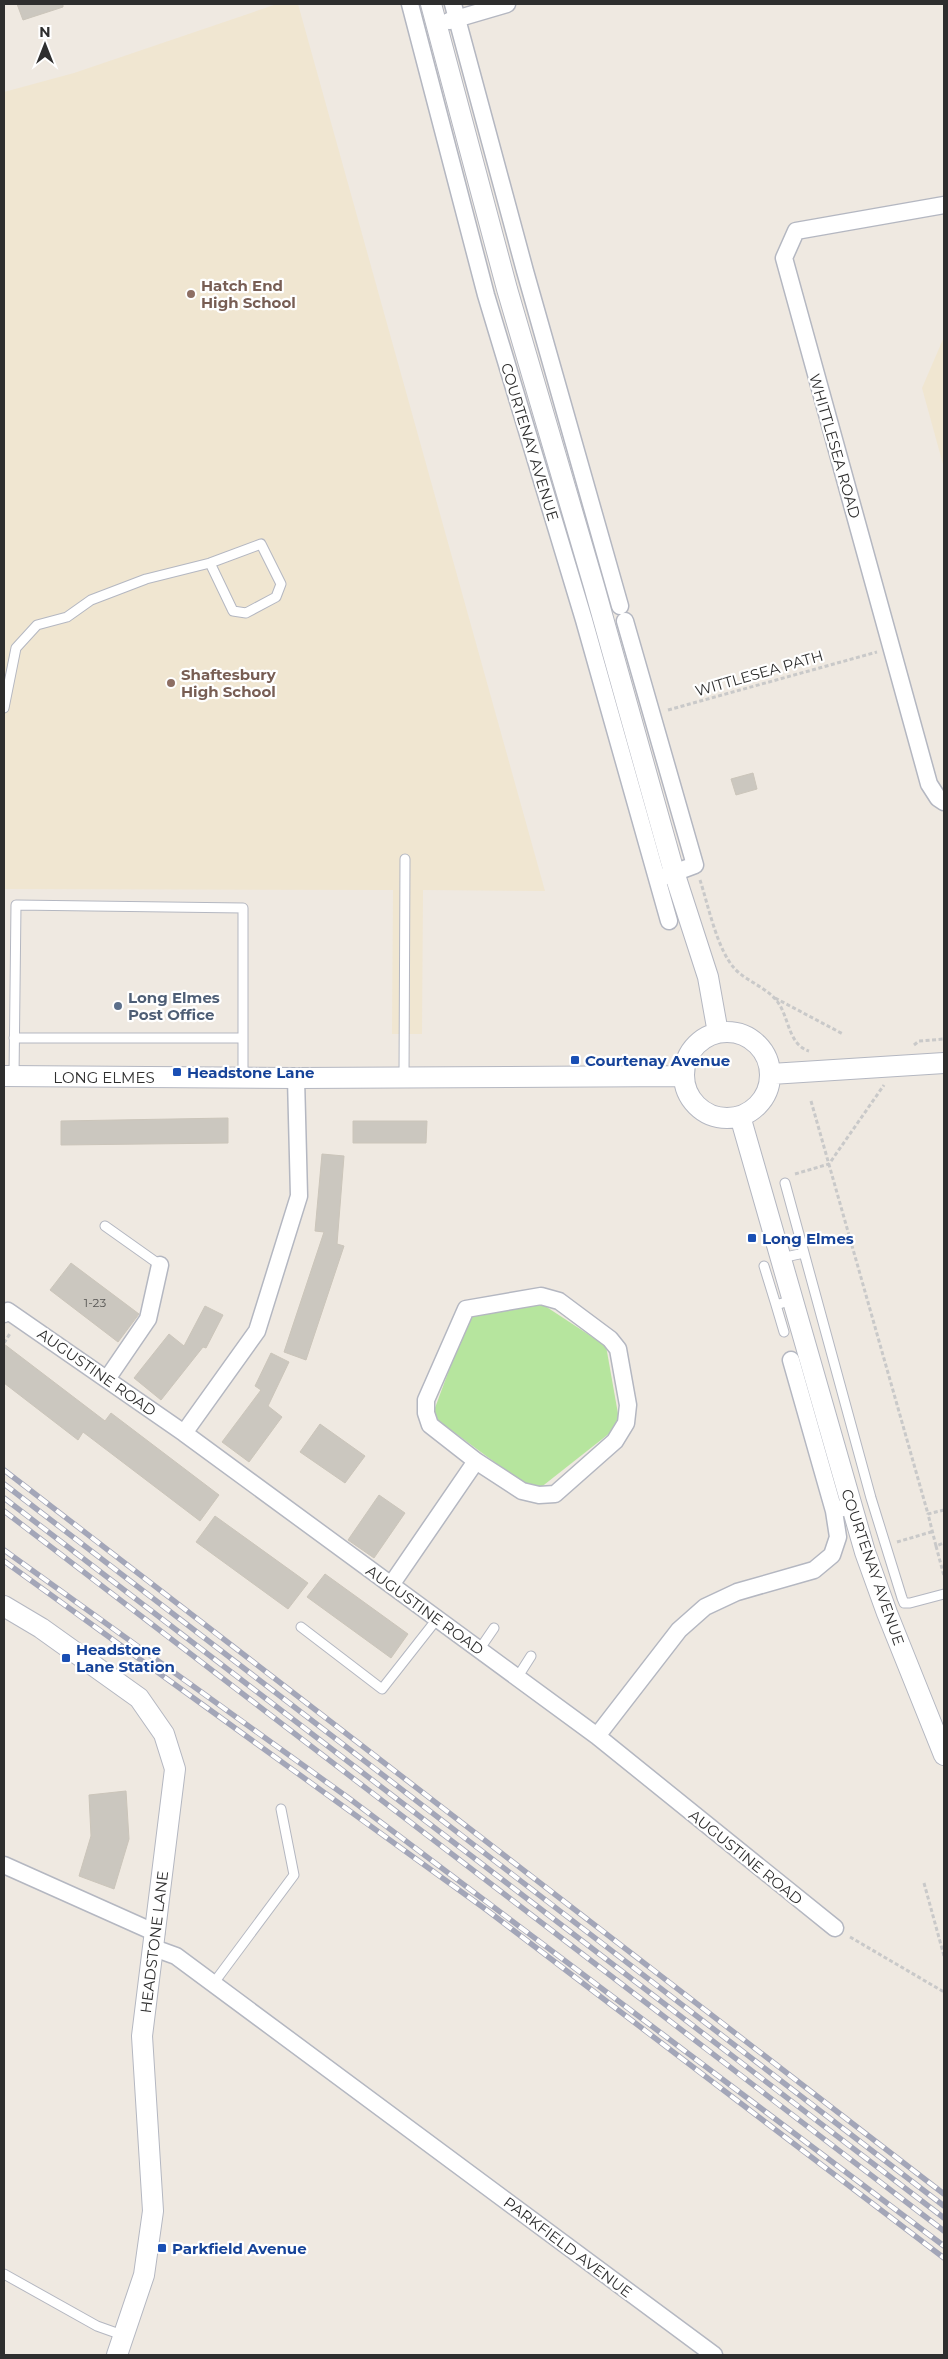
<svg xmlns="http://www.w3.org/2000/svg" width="948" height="2359" font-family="Montserrat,sans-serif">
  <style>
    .education { fill: #f0e6d1 }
    .green { fill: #b6e59e }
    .building { fill: #cbc7bf; stroke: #cbc5ba }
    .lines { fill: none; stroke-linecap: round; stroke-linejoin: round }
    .service-casing { stroke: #b4b7c1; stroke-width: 11 }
    .minor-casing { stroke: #b4b7c1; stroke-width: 19 }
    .tertiary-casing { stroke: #b4b7c1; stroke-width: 22 }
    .path { stroke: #c9c9c9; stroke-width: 3; stroke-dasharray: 4 2.5; stroke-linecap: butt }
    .service { stroke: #fff; stroke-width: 9 }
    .minor { stroke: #fff; stroke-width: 16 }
    .tertiary { stroke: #fff; stroke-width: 20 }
    .rail-casing { stroke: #a3a6b8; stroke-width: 5.5 }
    .rail { stroke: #fff; stroke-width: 4; stroke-dasharray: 11; stroke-linecap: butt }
    .education-dot { fill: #8d6e63; stroke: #fff; stroke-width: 2 }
    .service-dot { fill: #5c6f8a; stroke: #fff; stroke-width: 2 }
    .transit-dot { fill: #1a4fb4; stroke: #fff; stroke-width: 2 }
    .labels { text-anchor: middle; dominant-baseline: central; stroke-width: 4.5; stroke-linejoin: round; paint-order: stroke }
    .number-label { font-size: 12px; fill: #555452 }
    .education-label { font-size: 15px; font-weight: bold; fill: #785e54; stroke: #fff; text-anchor: start }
    .street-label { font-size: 15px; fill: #2e2e2e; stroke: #fff }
    .service-label { font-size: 15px; font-weight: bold; fill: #4e5e75; stroke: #fff; text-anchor: start }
    .transit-label { font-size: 15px; font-weight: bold; fill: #164399; stroke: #fff; text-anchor: start }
  </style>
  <rect width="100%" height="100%" fill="#efe9e1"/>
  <path class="education" d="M277,4H298L545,891L423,890L422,1034H392L393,890L4,889V92L74,73Z
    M944,337V468L922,388Z"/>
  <path class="green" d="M542,1304L606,1346L620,1425L535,1492L432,1416L469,1316Z"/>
  <path class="building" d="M17,4H63V7L23,20Z
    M753,773L757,789L736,795L731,779Z
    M228,1118V1143L61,1145V1121Z
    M353,1121H427L426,1143H353Z
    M322,1154L344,1156L337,1244L344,1246L306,1360L284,1352L324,1232L315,1231Z
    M71,1263L139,1314L118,1342L50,1290Z
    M205,1306L223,1315L206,1348L203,1347L161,1400L134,1378L169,1334L184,1346Z
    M4,1344L105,1421L111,1413L219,1495L200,1521L83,1432L78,1440L4,1383Z
    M271,1353L289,1362L268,1406L282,1417L249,1462L222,1442L261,1390L255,1386Z
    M320,1424L365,1456L345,1483L300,1452Z
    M379,1495L405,1513L374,1558L348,1540Z
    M215,1516L308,1583L288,1609L196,1542Z
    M325,1574L408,1634L391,1658L307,1597Z
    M126,1791L129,1839L114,1889L79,1876L91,1836L89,1795Z"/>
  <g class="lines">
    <defs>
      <path id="service" d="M4,708L16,648L37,625L67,617L91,600L146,579L210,563L261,544L281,584L276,597L246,613L233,611L210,563
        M14,1038H243
        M14,1076L16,905L243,908V1078
        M404,1077L405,859
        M785,1183L871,1498L902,1598L904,1603H910L944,1594
        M105,1226L160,1265
        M781,1258L804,1253
        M764,1266L776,1305L792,1300
        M776,1305L784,1332
        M301,1627L382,1689L437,1619
        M479,1650L494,1628
        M517,1678L531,1656
        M213,1984L294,1875L281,1809
        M4,2274L97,2326L125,2336"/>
      <path id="minor" d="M410,4L486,295L584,620L669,921
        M453,4L525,271L620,606
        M449,21L507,4
        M944,205L796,231L784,258L929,784L938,798L944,802
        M625,621L695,865L663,877
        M541,1296L559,1301L610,1339L618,1349L628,1405L626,1423L615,1441L555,1494L539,1495L522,1491L476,1461L430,1425L426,1413V1400L466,1309Z
        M4,1314L8,1311L184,1433L597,1736L835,1928
        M791,1360L834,1511
        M107,1379L148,1319L160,1265
        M184,1433L257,1331L299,1196L296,1078
        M391,1585L476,1461
        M597,1736L679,1630L705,1607L737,1592L814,1570L832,1555L838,1537L834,1511L851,1505
        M4,1865L156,1933
        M154,1948L176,1956L714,2355"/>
      <path id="tertiary" d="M431,4L507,289L594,586L674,872L708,977L718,1033
        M684 1075a43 43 0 1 1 86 0a43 43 0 1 1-86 0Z
        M771,1074L944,1063
        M4,1076L296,1078L684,1076
        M740,1116L865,1552L887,1613L944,1755
        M4,1606L41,1628L139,1698L164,1734L175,1769L142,2036L153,2211L144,2275L117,2355"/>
    </defs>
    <use href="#service" class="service-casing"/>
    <use href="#minor" class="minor-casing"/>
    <use href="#tertiary" class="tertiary-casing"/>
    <path class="path" d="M668,710L877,652
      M700,880C708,904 717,950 735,969C747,982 769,988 779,1004C789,1019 789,1045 809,1051
      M775,998L843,1034
      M914,1045L919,1041L944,1039
      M811,1101L928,1514
      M795,1174L829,1164L884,1085
      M4,1343L11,1332
      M944,1510L928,1514L936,1546L944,1543
      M897,1542L931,1532
      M936,1546L944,1576
      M924,1883L944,1956
      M850,1937L944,1992"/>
    <use href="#service" class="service"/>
    <use href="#minor" class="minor"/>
    <use href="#tertiary" class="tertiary"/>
    <defs>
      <path id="rail" d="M4,1470L944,2194
        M4,1484L944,2206
        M4,1498L944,2218
        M4,1511L944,2231
        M4,1550L350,1799L944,2246
        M4,1561L488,1911L944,2258"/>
    </defs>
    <use href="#rail" class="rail-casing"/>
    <use href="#rail" class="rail"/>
  </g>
  <g class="education-dot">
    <circle cx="191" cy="294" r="5"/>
    <circle cx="171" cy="683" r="5"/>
  </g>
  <circle class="service-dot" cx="118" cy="1006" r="5"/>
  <g class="transit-dot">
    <rect x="570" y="1055" width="10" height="10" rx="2.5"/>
    <rect x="172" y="1067" width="10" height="10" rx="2.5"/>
    <rect x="747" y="1233" width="10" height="10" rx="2.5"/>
    <rect x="61" y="1653" width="10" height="10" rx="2.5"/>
    <rect x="157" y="2243" width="10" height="10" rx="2.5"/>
  </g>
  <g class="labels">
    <g class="number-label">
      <text x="95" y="1302">1-23</text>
    </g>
    <g class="education-label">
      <text x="201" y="285">Hatch End<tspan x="201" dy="17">High School</tspan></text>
      <text x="181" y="674">Shaftesbury<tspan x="181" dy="17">High School</tspan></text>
    </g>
    <g class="street-label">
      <text transform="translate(530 442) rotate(73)">COURTENAY AVENUE</text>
      <text transform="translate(835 446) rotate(74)">WHITTLESEA ROAD</text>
      <text transform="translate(759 673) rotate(-16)">WITTLESEA PATH</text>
      <text x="104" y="1077">LONG ELMES</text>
      <text transform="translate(97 1372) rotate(35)">AUGUSTINE ROAD</text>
      <text transform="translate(873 1567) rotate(71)">COURTENAY AVENUE</text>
      <text transform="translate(425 1610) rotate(36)">AUGUSTINE ROAD</text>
      <text transform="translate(746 1857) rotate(39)">AUGUSTINE ROAD</text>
      <text transform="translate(154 1942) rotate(-83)">HEADSTONE LANE</text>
      <text transform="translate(568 2247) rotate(37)">PARKFIELD AVENUE</text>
    </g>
    <g class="service-label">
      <text x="128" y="997">Long Elmes<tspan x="128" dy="17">Post Office</tspan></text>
    </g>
    <g class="transit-label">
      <text x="585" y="1060">Courtenay Avenue</text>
      <text x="187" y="1072">Headstone Lane</text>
      <text x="762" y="1238">Long Elmes</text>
      <text x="76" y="1649">Headstone<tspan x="76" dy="17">Lane Station</tspan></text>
      <text x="172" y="2248">Parkfield Avenue</text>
    </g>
  </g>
  <rect width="948" height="2359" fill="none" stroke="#2e2e2e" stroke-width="10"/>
  <g transform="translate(45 45)" stroke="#ffffff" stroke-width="4" paint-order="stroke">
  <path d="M0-4L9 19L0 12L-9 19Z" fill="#2e2e2e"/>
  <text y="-8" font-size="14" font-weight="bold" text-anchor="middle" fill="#2e2e2e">N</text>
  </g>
</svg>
